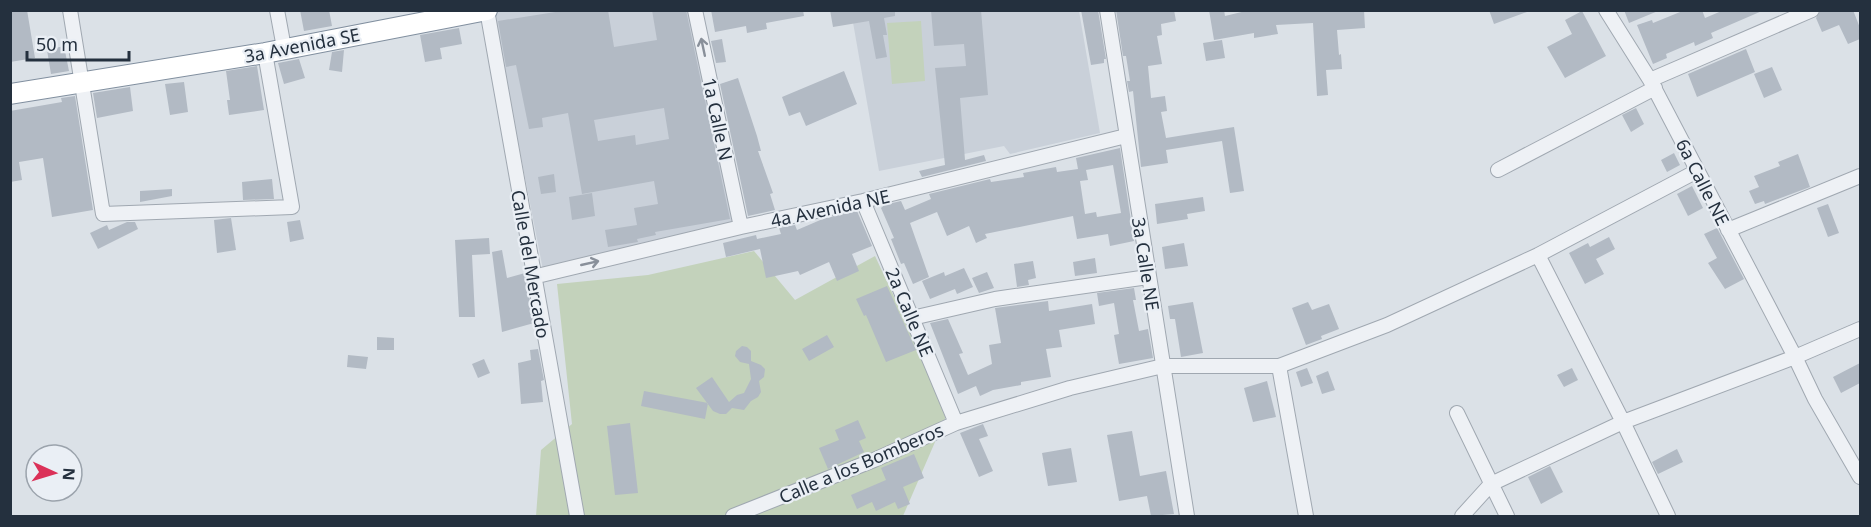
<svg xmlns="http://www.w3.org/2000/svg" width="1871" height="527" font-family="'Noto Sans',sans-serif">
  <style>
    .built { fill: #c9d0d9 }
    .green { fill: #c3d2bb }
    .building { fill: #b2bac4; fill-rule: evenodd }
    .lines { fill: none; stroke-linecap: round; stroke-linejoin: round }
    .minor-casing { stroke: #a0a8b1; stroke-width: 16 }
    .highway-casing { stroke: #818f9f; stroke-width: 22 }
    .minor { stroke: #eef1f5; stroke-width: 14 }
    .highway { stroke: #fff; stroke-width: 20 }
    .oneway { stroke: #89909a }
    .labels { text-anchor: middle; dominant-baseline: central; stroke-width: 4.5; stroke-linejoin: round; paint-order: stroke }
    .street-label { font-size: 18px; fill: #24303e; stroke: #eaeff5 }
  </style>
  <rect width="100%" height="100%" fill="#dbe1e7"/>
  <path class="built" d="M509,10L695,11L740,226L543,270L493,13Z
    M851,11H1079L1100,133L1010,154L1004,146L879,171Z"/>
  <path class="green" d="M921,21L925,81L892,84L887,23Z
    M754,251L795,300L875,256L948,412L903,516H536L541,450L572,424L557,284L648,275Z"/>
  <path class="building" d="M10,10H27L35,58L10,62Z
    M300,10H329L332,26L304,31Z
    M568,10H608L614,47L657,40L652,10H686L730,219L655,232L656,235L637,239L638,242L608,247L605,230L637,225L634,208L658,204L654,181L582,194L568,113L542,118L543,127L529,129L516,65L506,67L498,21ZM664,108L669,139L636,145L635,135L598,141L594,120Z
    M711,10H803L804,16L766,23L767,29L747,33L746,26L715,32Z
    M830,10H895V16L884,18L887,35H883L887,57L876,59L869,21L833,27Z
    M931,10H981L988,95L960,98L965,160L984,155L986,161L922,177L919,171L945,165L935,68L966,66L964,44L934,46Z
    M1081,10H1098L1106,59H1104V63L1091,65Z
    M1116,10H1174L1176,21L1161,24L1162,35L1157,36L1162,64L1148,66L1151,98L1165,96L1167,111L1161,112L1166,138L1234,127L1244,191L1230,193L1222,141L1166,150L1168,163L1141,167L1133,91L1129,92L1127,81H1130L1126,56H1123Z
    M1209,10H1224L1225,16L1250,10H1313L1314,12L1364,10L1365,28L1337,30L1339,55L1341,54L1342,69L1326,70L1328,95L1317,96L1313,23L1276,25L1278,34L1254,38V33L1214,40Z
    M1489,10H1527V12L1494,24Z
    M1624,10H1658V11L1629,23Z
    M1685,10H1702L1705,18L1724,10L1762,11L1711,33L1713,38L1695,46L1694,42L1666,54L1667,58L1653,64L1637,25L1652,20L1653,23Z
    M1821,10H1853L1860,28V39L1848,44L1839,25L1822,32L1816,18Z
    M1582,11L1606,56L1565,78L1547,47L1572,34L1565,20Z
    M459,28L462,44L440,48L442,59L425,62L420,35Z
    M722,39L726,62L716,63L711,41Z
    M1222,40L1225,58L1206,61L1203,43Z
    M64,46L69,71L51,74L47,50Z
    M1746,49L1755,72L1697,97L1688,74Z
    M344,50L342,72L329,70L332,52Z
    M299,59L305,78L284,84L278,63Z
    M257,66L264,110L229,115L227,100H230L226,71Z
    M1772,67L1782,90L1764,98L1754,74Z
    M844,71L857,104L806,126L800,112L789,116L782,97Z
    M738,78L757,136L761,151H758L773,193L770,194L775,210L748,216L720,84Z
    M184,82L188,112L170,115L165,84Z
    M130,87L133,111L97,118L93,93Z
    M75,96L93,210L52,217L43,158L19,162L22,180L10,182V111L62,102L61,98Z
    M1636,108L1644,124L1631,132L1622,115Z
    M1120,148L1134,241L1110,246L1108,234L1077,239L1073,216L985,234L987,238L976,243L969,226L947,236L937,212L910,223L929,277L913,284L904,263L901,264L891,239L894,238L881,208L884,205L901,201L905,210L931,199L929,194L990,179L991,182L1024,177L1023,173L1056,167L1057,172L1078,169L1076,158ZM1113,165L1121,213L1097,217L1096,212L1085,214L1080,181L1088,180L1086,170Z
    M1674,153L1680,165L1667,172L1661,160Z
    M1798,154L1810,187L1765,204L1764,201L1755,204L1749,191L1759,187L1754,176L1780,166L1778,162Z
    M554,174L556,192L541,194L538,177Z
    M272,179L274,199L243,200L242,182Z
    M1692,186L1703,208L1688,216L1677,194Z
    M172,189V196L140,202V191Z
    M592,193L595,216L572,220L569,197Z
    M1203,197L1205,211L1187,214L1188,219L1157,224L1155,204Z
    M1828,204L1839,233L1828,237L1817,208Z
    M857,211L872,246L852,254L859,271L837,281L829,262L800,275L798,271L766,278L760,249L726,257L723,243L756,235L757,239L781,234L779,228L795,225L797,230L825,218Z
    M231,218L236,250L217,253L214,220Z
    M300,220L304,239L290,242L287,222Z
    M127,222H135L138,229L98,249L90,233L107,225L109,230Z
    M1717,228L1744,279L1725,289L1708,263L1717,258L1704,234Z
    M1609,237L1615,249L1596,259L1604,274L1585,284L1569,253L1588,243L1590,247Z
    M489,238L490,254L472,255L475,317H459L455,240Z
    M1184,243L1188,266L1165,269L1162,247Z
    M502,250L507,278L525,273L534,323L502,332L492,252Z
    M1095,258L1097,273L1075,276L1073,262Z
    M1033,261L1036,278L1028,280L1029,285L1017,287L1014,264Z
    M964,268L973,287L957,294L955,289L930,299L922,281L944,272L945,276Z
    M987,272L994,288L979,293L972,278Z
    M887,286L916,350L886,362L866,315L864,316L856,299Z
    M1134,288L1136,300H1133L1139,331L1148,329L1153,358L1119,364L1114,335L1119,334L1114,303L1099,306L1097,293Z
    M1048,301L1049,311L1092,304L1095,324L1059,330L1062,347L1046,349L1051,377L1021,382V385L993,390L980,396L976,386L958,394L930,323L948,319L963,353L959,354L968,375L992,364L989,345L1001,343L995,308Z
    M1193,302L1203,353L1181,357L1175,319H1170L1168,306Z
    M1308,302L1312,310L1329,304L1339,329L1321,336L1322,339L1306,345L1292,308Z
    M827,335L834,347L809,361L802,349Z
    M377,337L394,338V350H377Z
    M742,346L747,347L751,351V361L761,365L765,369L764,377L759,381L761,392L758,397L751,401L744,410L732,408L726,414H720L713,411L696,388L712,377L729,402L737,395L744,393L751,379L749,364L740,362L735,356L736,351Z
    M538,349L544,380L541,381L543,402L521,404L518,363L531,360L530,350Z
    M348,355L368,357L366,369L347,367Z
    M484,359L490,373L478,378L472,364Z
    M1860,363V383L1841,393L1833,377Z
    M1307,368L1313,383L1301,387L1296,372Z
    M1572,368L1578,380L1564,387L1557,375Z
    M1328,371L1335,390L1322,394L1316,376Z
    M1267,381L1276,417L1253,422L1244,388Z
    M644,391L708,403L705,419L641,406Z
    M858,420L866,438L859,441L864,452L828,469L819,448L839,440L835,430Z
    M630,423L638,493L615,495L607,426Z
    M983,424L988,436L979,439L993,471L979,477L960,433Z
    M1132,431L1140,476L1166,471L1174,514L1151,516L1147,496L1119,501L1107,435Z
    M1071,448L1077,482L1048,486L1042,453Z
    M1677,449L1683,462L1658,474L1652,462Z
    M914,454L924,478L903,487L910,504L898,509L895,502L876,511L872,502L857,509L851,495L886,480L881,468Z
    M1550,466L1563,492L1541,504L1528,477Z"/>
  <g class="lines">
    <defs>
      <path id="minor" d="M70,10L103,214L292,207L265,53
        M277,10L284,48
        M487,10L577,516
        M695,10L741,227
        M1107,10L1187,516
        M1606,10L1650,80L1795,357L1815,399L1860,477
        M1650,80L1812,10
        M1498,170L1655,88
        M863,201L956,423
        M1728,230L1860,176
        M1538,255L1623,422L1668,516
        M533,277L741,227L863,201L1126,136
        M912,318L995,299L1148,277
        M1279,366L1306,516
        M1457,413L1507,516
        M733,516L874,460L956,423L1070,388L1163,366H1279L1387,325L1538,255L1697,171
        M1462,516L1491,484L1623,422L1795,357L1860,329"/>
      <path id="highway" d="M10,94L265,53L487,10"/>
    </defs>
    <use href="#minor" class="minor-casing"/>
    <use href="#highway" class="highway-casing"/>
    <use href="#minor" class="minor"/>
    <use href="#highway" class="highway"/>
  </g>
  <defs><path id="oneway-shaft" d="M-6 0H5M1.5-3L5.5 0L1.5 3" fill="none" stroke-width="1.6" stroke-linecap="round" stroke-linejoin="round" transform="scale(1.5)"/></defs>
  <g class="oneway">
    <use href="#oneway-shaft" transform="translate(703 47) rotate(-102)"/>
    <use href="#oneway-shaft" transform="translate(590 263) rotate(-13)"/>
  </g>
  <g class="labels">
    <g class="street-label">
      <text transform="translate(302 45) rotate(-11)">3a Avenida SE</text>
      <text transform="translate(718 119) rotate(78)">1a Calle N</text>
      <text transform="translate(1703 182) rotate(63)">6a Calle NE</text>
      <text transform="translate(830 208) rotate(-12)">4a Avenida NE</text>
      <text transform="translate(531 264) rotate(80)">Calle del Mercado</text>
      <text transform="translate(1146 264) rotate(81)">3a Calle NE</text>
      <text transform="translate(910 312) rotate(67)">2a Calle NE</text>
      <text transform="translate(861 463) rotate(-23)">Calle a los Bomberos</text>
    </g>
  </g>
  <rect width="1871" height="527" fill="none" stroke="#24303e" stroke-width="24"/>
  <g transform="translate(54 473) rotate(94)"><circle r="28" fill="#eaeff5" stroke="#9ba3ac" stroke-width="1.5"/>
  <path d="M0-4.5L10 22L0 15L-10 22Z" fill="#db3158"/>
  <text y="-9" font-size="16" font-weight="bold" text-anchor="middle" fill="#24303e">N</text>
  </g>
  <path d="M27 51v9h102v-9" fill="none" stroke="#24303e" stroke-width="3"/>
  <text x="36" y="51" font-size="18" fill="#24303e" stroke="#eaeff5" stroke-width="4.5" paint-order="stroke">50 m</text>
</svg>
